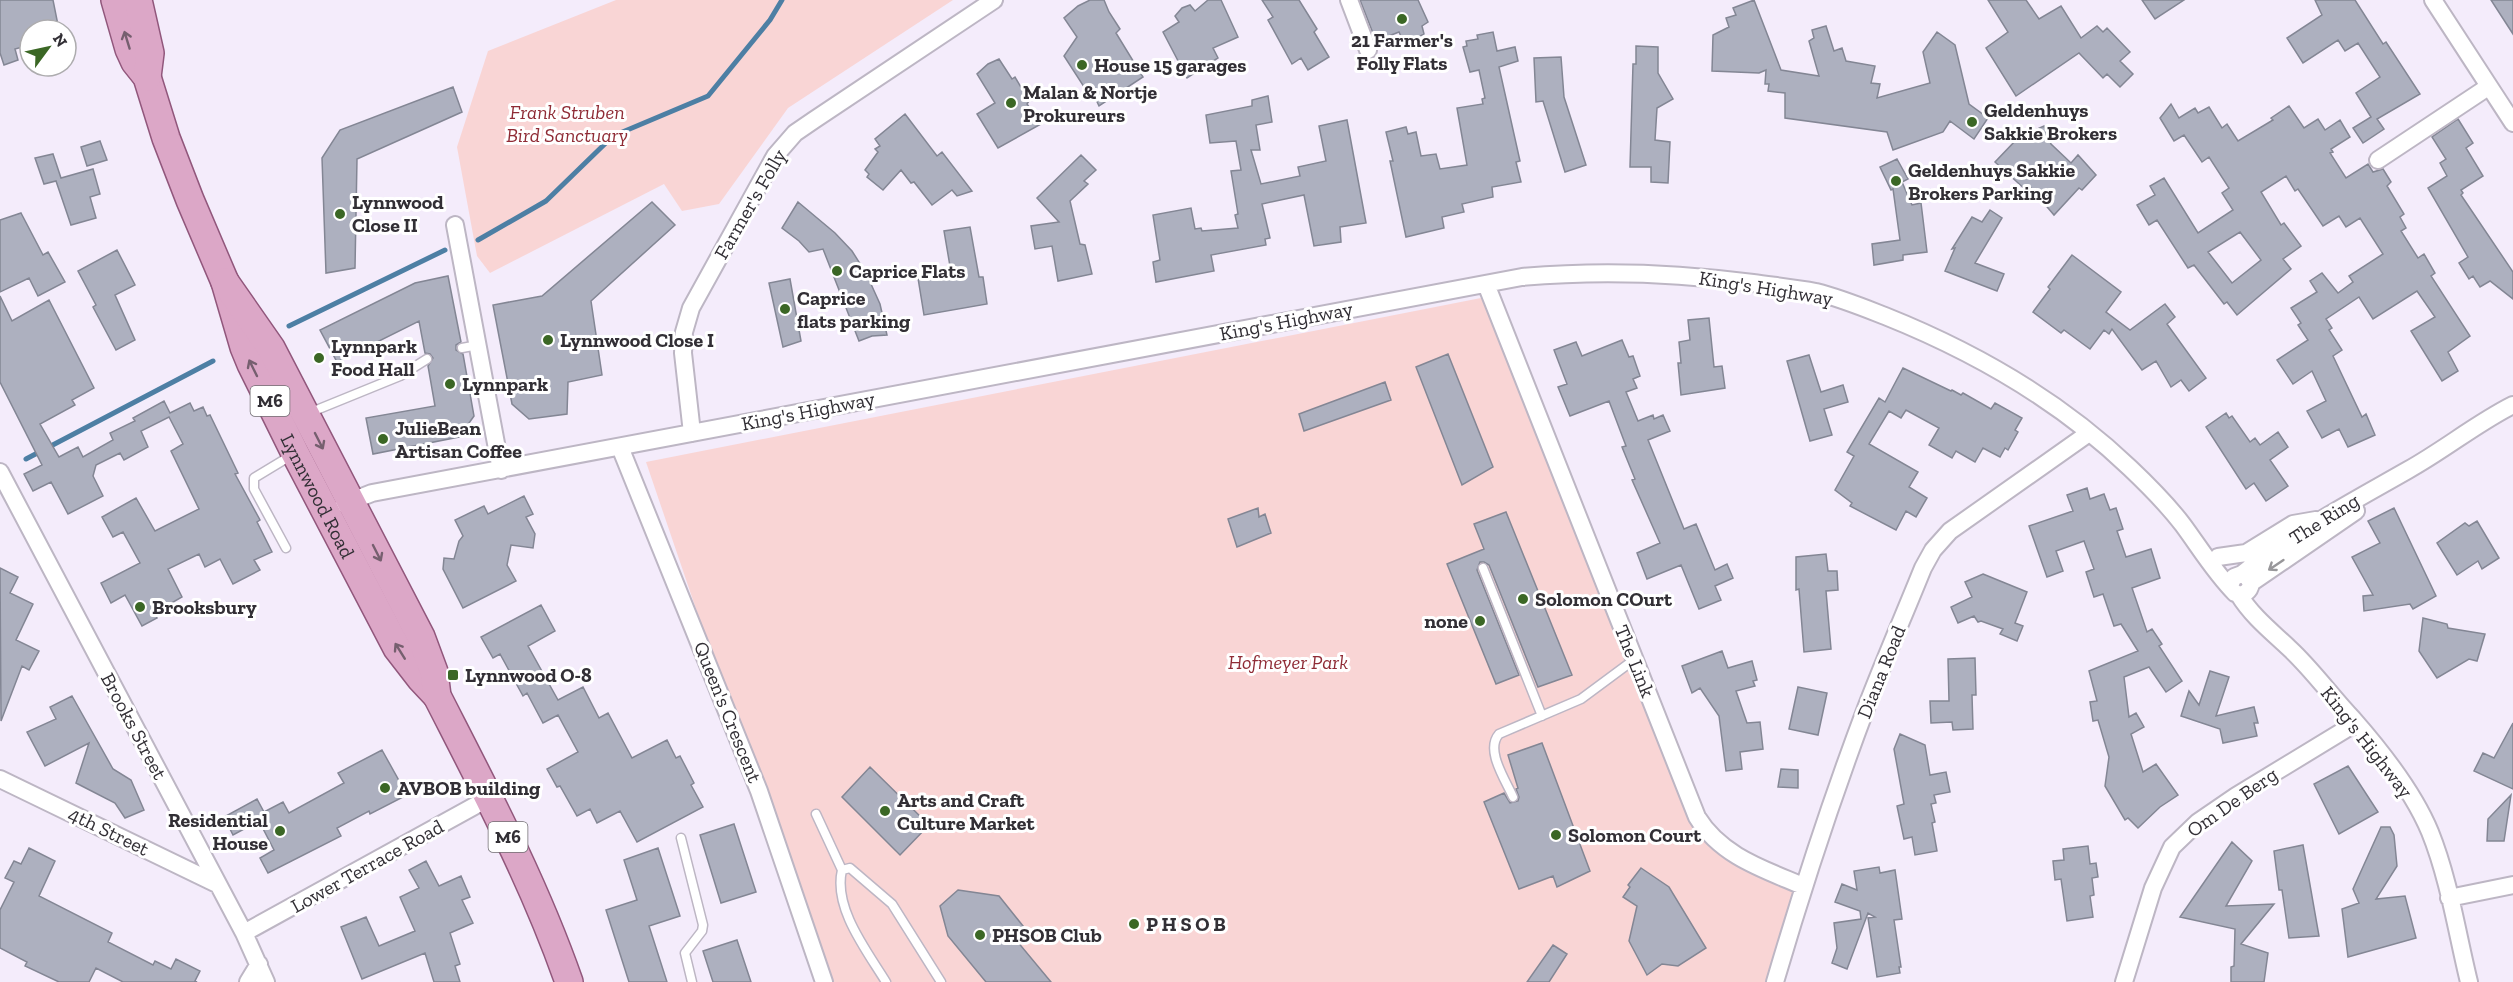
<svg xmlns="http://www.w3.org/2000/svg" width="2513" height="982" font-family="'Zilla Slab',serif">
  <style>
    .green { fill: #f9d5d5 }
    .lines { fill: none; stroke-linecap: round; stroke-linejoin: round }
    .stream { stroke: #4d7fa4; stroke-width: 5 }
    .building { fill: #adb0bf; stroke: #838694; stroke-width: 1.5; fill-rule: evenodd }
    .lane-casing { stroke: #bdb6c4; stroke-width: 11 }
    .street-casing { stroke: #bdb6c4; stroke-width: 20 }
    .primary-casing { stroke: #91577c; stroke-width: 30 }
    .lane { stroke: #fff; stroke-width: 8 }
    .street { stroke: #fff; stroke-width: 16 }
    .primary { stroke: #dca7c7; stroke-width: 27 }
    .oneway { stroke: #765f6f }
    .oneway2 { stroke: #98979a }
    .poi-dot { fill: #3b6725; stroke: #fff; stroke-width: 2 }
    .labels { text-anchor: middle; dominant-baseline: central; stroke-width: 6; stroke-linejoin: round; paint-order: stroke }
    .shield { fill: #fff; stroke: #706d72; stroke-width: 1.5 }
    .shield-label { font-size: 18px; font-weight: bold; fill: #322f35 }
    .poi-label { font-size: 20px; font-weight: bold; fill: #322f35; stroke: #fff; text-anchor: start }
    .park-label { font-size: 20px; font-style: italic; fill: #8f2b35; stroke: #fff }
    .street-label { font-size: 20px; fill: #322f35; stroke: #fff }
  </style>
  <rect width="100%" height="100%" fill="#f4ecfb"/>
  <path class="green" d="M616,0H953L788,108L719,204L682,211L664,184L490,273L477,256L457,147L488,51Z
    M1481,298L1712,838L1803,886L1777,982H823L646,462Z"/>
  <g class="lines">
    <path class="stream" d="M478,240L546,201L613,136L708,96L770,20L782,0
      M289,326L445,250
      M26,459L213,361"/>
  </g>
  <path class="building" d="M0,0H53L59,30H30V45L15,49L18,60L4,65L0,53Z
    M1090,0H1104L1109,12L1120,29L1116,33L1143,77L1099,106L1090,87L1086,90L1064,56L1077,37L1064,18L1078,6Z
    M1208,0H1221L1238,37L1213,48L1218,58L1187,78L1163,32L1179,22L1175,16L1182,8L1190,5L1195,11Z
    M1262,0H1299L1317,29L1314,32L1329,57L1308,70L1301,58L1292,64L1268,20L1273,17Z
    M1360,0H1418L1428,22L1422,26L1424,34L1405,45L1399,32L1376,41Z
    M1754,0L1781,70L1819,76L1809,41L1814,38L1812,30L1826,26L1834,51L1842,48L1846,61L1875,66L1871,83L1880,84L1877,98L1930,83L1923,52L1937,32L1955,45L1969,104L1988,118L1974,139L1950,121L1943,132L1893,150L1887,132L1785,118V93L1768,91L1769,84H1765L1766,70L1759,73L1712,71L1713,35L1729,27L1726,18L1736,15L1733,8Z
    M1988,0H2026L2039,19L2061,6L2081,38L2097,26L2103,32L2107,28L2130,52L2120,61L2133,74L2120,87L2107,74L2103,78L2079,53L2016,96L1986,48L2008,32Z
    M2142,0H2184L2155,19Z
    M2315,0H2355L2383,44L2386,42L2420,94L2377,119L2384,129L2363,143L2353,128L2371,117L2356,93L2380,77L2358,43L2345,51L2338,40L2303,63L2287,38L2322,15Z
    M2491,0H2513V34Z
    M1493,32L1497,51L1515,47L1518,61L1499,67L1520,161L1516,162L1521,182L1492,187L1493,197L1462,204L1464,212L1442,217L1444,228L1406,237L1390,161H1393L1386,132L1406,127L1408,134L1416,132L1421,156L1436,154L1440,169L1467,165L1457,108L1483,104L1482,99L1485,98L1479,70L1470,72L1463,47L1467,46L1466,41L1478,39L1477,35Z
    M1636,46L1658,47V73L1673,99L1657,108L1655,140L1670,142L1668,183L1651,182V167H1630L1633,64H1636Z
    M1561,57L1564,97L1586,165L1565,172L1543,101L1536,102L1534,58Z
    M999,59L1012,79L1015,77L1029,101L1027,104L1041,124L998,148L977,114L995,103L977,74L988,64Z
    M453,87L462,112L357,159L355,268L326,273L322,158L340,130Z
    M1268,96L1272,122L1256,125L1260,150H1251L1261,184L1300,176L1298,167L1326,161L1319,126L1347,120L1366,223L1340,227L1341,242L1314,246L1304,195L1262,204L1270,238L1265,239L1266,245L1211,255L1214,271L1156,282L1153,262L1160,260L1153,215L1191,208L1195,229L1201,228L1202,231L1238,228L1235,215L1238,214L1231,171L1241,170L1236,141L1210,143L1206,115L1252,106V100Z
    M2171,104L2179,118L2195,108L2198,113L2209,107L2222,128L2227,124L2238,141L2273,120L2271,118L2289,106L2304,128L2318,119L2325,130L2340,120L2350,137L2331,149L2333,152L2330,153L2346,178L2368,164L2373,172L2383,169L2391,182L2387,186L2404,214L2400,217L2406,228L2401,231L2418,258L2424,254L2435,273L2431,276L2470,336L2448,352L2458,371L2442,381L2411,331L2435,317L2417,291L2373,319L2359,297L2326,319L2332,328L2329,330L2342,350L2333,356L2362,417L2366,414L2375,435L2348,447L2339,429L2322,438L2307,411L2326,401L2312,371L2293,384L2277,360L2308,340L2298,325L2301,323L2291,308L2317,292L2310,281L2322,273L2338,293L2353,282L2349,276L2383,254L2360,218L2346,227L2339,216L2323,226L2298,189L2295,191L2286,176L2261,192L2281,225L2284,223L2301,246L2283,259L2291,269L2237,315L2227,302L2224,304L2194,265L2188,268L2157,220L2149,225L2137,205L2155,195L2150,186L2164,178L2198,233L2233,210L2222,193L2229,188L2209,157L2202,162L2184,135L2174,141L2160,118ZM2240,232L2261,260L2232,283L2208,252Z
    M905,114L937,156L942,152L972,191L957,196L952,190L932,205L914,182L911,183L901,170L883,190L867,177L869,174L865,170L878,152L875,149L880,146L875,139Z
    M2458,119L2473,143L2466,148L2483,176L2461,190L2463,193L2461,195L2513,272V299L2490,281L2480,287L2473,276L2469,279L2459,263L2468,257L2428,188L2447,176L2440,163L2446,159L2432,137Z
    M2044,126L2051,144L2071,163L2078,155L2096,175L2082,190L2079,188L2054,215L2031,188L2028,192L1995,162L2019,137Z
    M100,141L107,160L87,166L81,147Z
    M53,154L61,178L93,169L100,194L90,197L96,218L71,225L56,181L44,184L35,158Z
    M1081,155L1096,170L1084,181L1088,184L1070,201L1080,244L1085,245L1092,274L1058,281L1052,246L1035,249L1031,226L1059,222L1037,198Z
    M1897,159L1908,179L1902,182L1912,205L1921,203L1927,252L1903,255V260L1874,265L1872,244L1900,240L1893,189L1891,190L1880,167Z
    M652,202L675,225L591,301L602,375L568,382L567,414L529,419L512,404L493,305L542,296Z
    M798,202L835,233L852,251L866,273L880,304L887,335L872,336L859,341L823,249L809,252L799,241L782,228Z
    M1990,210L2002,218L1975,263L2004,274L1997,291L1945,271L1955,248L1952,249L1972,217L1982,222Z
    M21,213L43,255L48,252L65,282L38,296L29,278L0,292V220Z
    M970,227L979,277H983L987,304L924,315L918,278L951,272L944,231Z
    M117,250L135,285L115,295L135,340L116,350L93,307L96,305L78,271Z
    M2072,255L2121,292L2106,312L2130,330L2165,304L2175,317L2167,324L2206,378L2189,391L2181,380L2171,387L2156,361L2142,370L2112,329L2109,334L2104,330L2090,349L2064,330L2061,333L2033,312L2050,289L2048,287Z
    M448,276L461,342L456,345V350L463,354L474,416L459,437L373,454L366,418L435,406L428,366L433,358L430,354L425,353L419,321L337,362L320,330L415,283Z
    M790,279L801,341L783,347L769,283Z
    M0,296L12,321L49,300L94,388L72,400L75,405L40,424L59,457L78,447L83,457L113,440L110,433L135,421L133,418L164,401L170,413L190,403L194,411L203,407L207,416L210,415L238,473L235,474L260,520L257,522L272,552L254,560L260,570L233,584L220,559L205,567L199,554L168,569L182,597L154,613L157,618L142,626L125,595L111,603L101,583L140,563L123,532L113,537L102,517L136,498L155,531L199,509L171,451L183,444L169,417L141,431L148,447L124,460L120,453L96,465L93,476L103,496L68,514L51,482L33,491L24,474L42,465L0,382Z
    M1709,318L1714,367L1722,366L1725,388L1681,395L1678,363H1681L1679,342L1690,340L1688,320Z
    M1622,340L1629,357L1633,356L1640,376L1633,379L1637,388L1626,392L1638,421L1653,415L1654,419L1663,415L1670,431L1648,440L1684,529L1696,524L1715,570L1727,564L1733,578L1715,586L1721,600L1699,609L1681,565L1647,579L1637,553L1660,543L1632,480L1635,479L1622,447L1626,446L1609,401L1570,416L1558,387L1567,384L1554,350L1576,342L1582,356Z
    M1448,354L1493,467L1462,485L1416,367Z
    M1809,355L1821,392L1843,385L1848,402L1824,409L1832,435L1810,441L1787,361Z
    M1903,368L1951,391L1952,390L1961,395L1963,393L1991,409L1995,403L2022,418L2015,430L2018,432L2008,450L2005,448L2000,457L1983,448L1975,462L1956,451L1952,458L1929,445L1939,428L1906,410L1901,418L1889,411L1869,444L1918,472L1909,487L1927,498L1916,517L1906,511L1896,530L1850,506L1852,503L1835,490L1854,456L1847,452L1879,398L1885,402Z
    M1385,382L1391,400L1304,431L1299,414Z
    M2226,413L2229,418L2232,416L2250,442L2255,438L2260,445L2278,432L2288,447L2270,460L2288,486L2266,501L2254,483L2246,489L2206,427Z
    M2087,488L2090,499L2104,494L2110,510L2116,508L2123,529L2117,531L2126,557L2151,549L2160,578L2132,588L2147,632L2152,629L2162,644L2159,646L2182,681L2166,692L2149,667L2124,677L2129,717L2136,713L2144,727L2131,734L2143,772L2156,764L2178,795L2160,807L2138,828L2128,818L2125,820L2105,786L2109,757L2098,720L2093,721L2090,702L2097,701L2089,671L2138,651L2121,624L2114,626L2103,594L2094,597L2086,572L2094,569L2084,541L2056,551L2063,571L2047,577L2029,526L2073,511L2067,495Z
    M524,496L533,514L526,517L535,534L533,548L511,545L507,565L516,581L463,608L443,569L444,558L454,559L459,541L463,536L455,520L484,506L488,514Z
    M1258,508L1259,517L1265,514L1271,533L1237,547L1228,519Z
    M2394,508L2436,596L2413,609L2410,604L2364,611L2363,596L2373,595L2352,557L2380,543L2368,521Z
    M1506,512L1572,675L1538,687L1489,565L1484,562H1480L1477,570L1519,675L1496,684L1447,564L1484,549L1474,524Z
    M2477,521L2499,558L2482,569L2478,561L2457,575L2437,543L2465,523L2469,526Z
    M1826,554L1828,571H1837L1838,590L1826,591L1831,649L1804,652L1799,589L1796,590V557Z
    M0,568L18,577L10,593L33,604L16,640L39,651L29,670L22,666L1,721Z
    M1983,574L2027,592L2015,623L2023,626L2017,641L2000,634L2003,629L1981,621L1978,622L1974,616L1958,623L1951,607L1972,597L1965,582Z
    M541,605L555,631L528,646L558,700L583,687L599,718L608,713L632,758L667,740L676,758L680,756L694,783L691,785L703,807L637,842L620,811L597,823L590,809L577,816L560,786L557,787L547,769L578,752L558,715L543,723L527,693L523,696L500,654L493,658L481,637Z
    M2423,618L2447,624L2448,628L2485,634L2477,661L2469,659L2437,678L2419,651Z
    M1722,651L1728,668L1752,661L1757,680L1753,681L1755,686L1736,691L1747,723L1760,722L1763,749L1740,752L1742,769L1726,771L1719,716L1700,688L1692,693L1682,666Z
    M1975,658L1976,695H1972L1973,729L1953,730L1952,722L1931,723L1930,701H1949L1948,659Z
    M2210,671L2229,677L2216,716L2254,707L2258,723H2254L2257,736L2223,743L2220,729L2181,716L2189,691L2199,705Z
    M1798,687L1827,693L1818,735L1789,729Z
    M72,696L113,769L131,780L144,810L125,818L115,803L76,783L89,743L45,766L27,732L56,719L50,707Z
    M2513,723V789L2474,771L2483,753L2494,758Z
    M1900,734L1925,745L1930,775L1946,772L1950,792L1934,795L1936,803L1931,804L1935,822L1932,823L1937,851L1915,855L1912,837L1904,839L1897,806L1904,804L1894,749Z
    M1542,743L1590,871L1557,887L1553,876L1519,889L1484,802L1504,793L1510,803L1518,801L1519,797L1516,789L1518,788L1508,755Z
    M382,750L407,795L370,814L369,811L337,828L341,836L268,873L260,858L274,850L259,821L233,835L224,817L257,799L264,812L283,802L289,813L344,783L338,773Z
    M2348,766L2378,812L2339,834L2314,784Z
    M870,767L929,825L900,855L842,797Z
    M1781,769L1798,770V788L1778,787Z
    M2511,795L2504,841H2487L2488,819Z
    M734,824L756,892L721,903L700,835Z
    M2381,827H2390L2394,835L2397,866L2376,899L2405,896L2416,938L2348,957L2342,909L2359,903L2353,889Z
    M2232,842L2252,861L2226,906L2274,904L2241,944L2268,953L2264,982H2231V967L2234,966L2235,929L2180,917Z
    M2303,845L2319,936L2289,938L2282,890H2279L2274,851Z
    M2088,846L2090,864L2096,863L2098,877L2092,878L2094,895L2090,896L2093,917L2067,921L2061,879L2055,880L2053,861L2064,860L2063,849Z
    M29,848L55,861L39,896L112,933L108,942L153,965L155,961L171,969L176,959L200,971L195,981L197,982H123L96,968L89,982H59L25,966L27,962L0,948V910L14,882L5,878L14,861L21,864Z
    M658,848L680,916L649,926L667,982H629L606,910L637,900L624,860Z
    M426,861L439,886L461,876L470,897L462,900L473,923L450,933L460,964L455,966L460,982H434L425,953L362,979L341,927L366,917L379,946L415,931L400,897L419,888L409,870Z
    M1879,867L1880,873L1895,870L1902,919L1894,920L1901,967H1899L1900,973L1877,977L1868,918L1875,917L1868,913L1847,969L1832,963L1837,948L1834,923L1861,919L1860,911L1835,902L1842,884L1857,890L1854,871Z
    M1641,868L1669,887L1706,948L1678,966L1662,964L1647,975L1629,941L1637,906L1623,897L1630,887L1628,885Z
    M958,890L999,896L1023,926L1012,935L1051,982H986L948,936L940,906Z
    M737,940L751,982H713L703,951Z
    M1553,945L1567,954L1549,982H1527Z"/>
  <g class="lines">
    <defs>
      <path id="lane" d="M462,348L478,345
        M309,413L400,376L427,359
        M286,548L254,489V478L292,455
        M1483,568L1542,716
        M1513,797C1505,779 1485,750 1499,734L1581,699L1635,659
        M816,814L842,870
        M681,838L703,925L702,931L685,953L692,982
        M886,982C867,951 833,908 842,870L850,868L892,904L941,982"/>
      <path id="street" d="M1349,0L1368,50
        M2433,0L2513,123
        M2378,160L2488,87
        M455,225L501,470
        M1486,284L1697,817C1721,856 1763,869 1803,886
        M692,433L683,353L684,332L691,308L775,156L795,133L814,120L994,0
        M620,447L759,791L824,982
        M0,472L244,933L266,982
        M344,504L372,493L1522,277C1598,270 1677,273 1753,283C1774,286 1795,288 1816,292C1840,298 1862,307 1885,316C1975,352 2060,401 2130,468C2149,486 2167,504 2183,525C2200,548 2215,573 2235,593C2244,597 2250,591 2251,583L2246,575L2242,574L2234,577L2230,585
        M2218,557L2246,553L2293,524L2316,520
        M2242,574C2293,533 2352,502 2408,470C2444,450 2477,423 2513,405
        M2251,583L2356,511
        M2239,595C2252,616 2271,631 2289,648C2312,669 2331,696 2353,719C2382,752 2413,791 2430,832C2449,879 2457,933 2469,982
        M0,779L217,884
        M2449,898L2513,885
        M244,933L489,798
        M248,982L259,964
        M1775,982C1802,890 1832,798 1866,708C1884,661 1904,615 1923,568L1933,550L1950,531L2089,433
        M2124,982L2153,888L2172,847L2198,822L2236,796L2356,723"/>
      <g id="primary">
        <path id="s1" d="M115,0L129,49L135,62L147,77L166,138L190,200L225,282L244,347L251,364L295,453L397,648L421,679L437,696"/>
        <path d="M138,0L150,53L147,77"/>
        <path d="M225,282L271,348L421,637L434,672L437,696C485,790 534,882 569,982"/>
      </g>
    </defs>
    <use href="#lane" class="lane-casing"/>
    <use href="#street" class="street-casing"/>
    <use href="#primary" class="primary-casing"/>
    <use href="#lane" class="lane"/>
    <use href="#street" class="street"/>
    <use href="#primary" class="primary"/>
  </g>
  <defs><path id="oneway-shaft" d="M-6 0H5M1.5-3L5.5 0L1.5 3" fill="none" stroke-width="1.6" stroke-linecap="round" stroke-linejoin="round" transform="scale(1.5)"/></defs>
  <g class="oneway">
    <use href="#oneway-shaft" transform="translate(127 40) rotate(-107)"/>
    <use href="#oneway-shaft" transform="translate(253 368) rotate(-116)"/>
    <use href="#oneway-shaft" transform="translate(319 441) rotate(63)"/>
    <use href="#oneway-shaft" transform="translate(377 553) rotate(63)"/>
    <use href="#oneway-shaft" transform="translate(400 651) rotate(-122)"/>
  </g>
  <use class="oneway2" href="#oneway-shaft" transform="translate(2276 565) rotate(146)"/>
  <g class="poi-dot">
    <circle cx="1402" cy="19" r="6"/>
    <circle cx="1082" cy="65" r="6"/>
    <circle cx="1011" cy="103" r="6"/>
    <circle cx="1972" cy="122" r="6"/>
    <circle cx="1896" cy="181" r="6"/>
    <circle cx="340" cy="214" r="6"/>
    <circle cx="837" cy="271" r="6"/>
    <circle cx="785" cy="309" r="6"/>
    <circle cx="548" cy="340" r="6"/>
    <circle cx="319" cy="358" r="6"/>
    <circle cx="450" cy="384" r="6"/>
    <circle cx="383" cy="439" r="6"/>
    <circle cx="1523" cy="599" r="6"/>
    <circle cx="140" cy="607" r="6"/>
    <circle cx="1480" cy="621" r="6"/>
    <rect x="447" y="669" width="12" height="12" rx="3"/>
    <circle cx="385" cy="788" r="6"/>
    <circle cx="885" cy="811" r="6"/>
    <circle cx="280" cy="831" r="6"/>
    <circle cx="1556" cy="835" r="6"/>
    <circle cx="1134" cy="924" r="6"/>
    <circle cx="980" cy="935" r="6"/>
  </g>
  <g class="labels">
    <g class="shield">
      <rect x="250.5" y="386" width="39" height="30" rx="4.5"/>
      <rect x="488.5" y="822" width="39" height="30" rx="4.5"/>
    </g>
    <g class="shield-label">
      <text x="270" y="401">M6</text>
      <text x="508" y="837">M6</text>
    </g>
    <g class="poi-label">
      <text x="1402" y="40" text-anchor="middle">21 Farmer's<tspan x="1402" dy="23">Folly Flats</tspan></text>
      <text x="1094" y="65">House 15 garages</text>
      <text x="1023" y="92">Malan &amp; Nortje<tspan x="1023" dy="23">Prokureurs</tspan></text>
      <text x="1984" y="110">Geldenhuys<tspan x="1984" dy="23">Sakkie Brokers</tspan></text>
      <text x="1908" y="170">Geldenhuys Sakkie<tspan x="1908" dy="23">Brokers Parking</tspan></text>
      <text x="352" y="202">Lynnwood<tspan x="352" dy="23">Close II</tspan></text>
      <text x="849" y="271">Caprice Flats</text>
      <text x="797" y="298">Caprice<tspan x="797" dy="23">flats parking</tspan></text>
      <text x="560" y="340">Lynnwood Close I</text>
      <text x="331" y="346">Lynnpark<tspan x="331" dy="23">Food Hall</tspan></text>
      <text x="462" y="384">Lynnpark</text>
      <text x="395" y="428">JulieBean<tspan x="395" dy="23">Artisan Coffee</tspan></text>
      <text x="1535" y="599">Solomon COurt</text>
      <text x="152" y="607">Brooksbury</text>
      <text x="1468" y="621" text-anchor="end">none</text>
      <text x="465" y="675">Lynnwood O-8</text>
      <text x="397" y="788">AVBOB building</text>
      <text x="897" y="800">Arts and Craft<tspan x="897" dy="23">Culture Market</tspan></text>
      <text x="268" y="820" text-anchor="end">Residential<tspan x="268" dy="23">House</tspan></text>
      <text x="1568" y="835">Solomon Court</text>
      <text x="1146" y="924">P H S O B</text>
      <text x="992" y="935">PHSOB Club</text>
    </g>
    <g class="park-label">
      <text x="567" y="112">Frank Struben<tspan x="567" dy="23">Bird Sanctuary</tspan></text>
      <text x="1288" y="662">Hofmeyer Park</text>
    </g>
    <g class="street-label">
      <text transform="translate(750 204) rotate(-60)">Farmer's Folly</text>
      <text transform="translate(1766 288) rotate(9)">King's Highway</text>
      <text transform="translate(1286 321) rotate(-11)">King's Highway</text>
      <text transform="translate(808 411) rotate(-11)">King's Highway</text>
      <text stroke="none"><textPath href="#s1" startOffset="538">Lynnwood Road</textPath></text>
      <text transform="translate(2324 519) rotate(-32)">The Ring</text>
      <text transform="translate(1635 661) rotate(68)">The Link</text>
      <text transform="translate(1881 672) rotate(-68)">Diana Road</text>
      <text transform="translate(728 712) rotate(68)">Queen's Crescent</text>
      <text transform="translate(134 726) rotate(62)">Brooks Street</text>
      <text transform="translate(2367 742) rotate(52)">King's Highway</text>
      <text transform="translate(2232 802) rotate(-35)">Om De Berg</text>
      <text transform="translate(109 831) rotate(26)">4th Street</text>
      <text transform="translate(367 866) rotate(-29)">Lower Terrace Road</text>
    </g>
  </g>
  <g transform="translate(48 48) rotate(57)"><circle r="28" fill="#ffffff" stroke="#adacae" stroke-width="1.5"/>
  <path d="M0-4.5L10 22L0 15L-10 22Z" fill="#3b6725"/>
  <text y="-9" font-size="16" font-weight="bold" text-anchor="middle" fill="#322f35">N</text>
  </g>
</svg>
